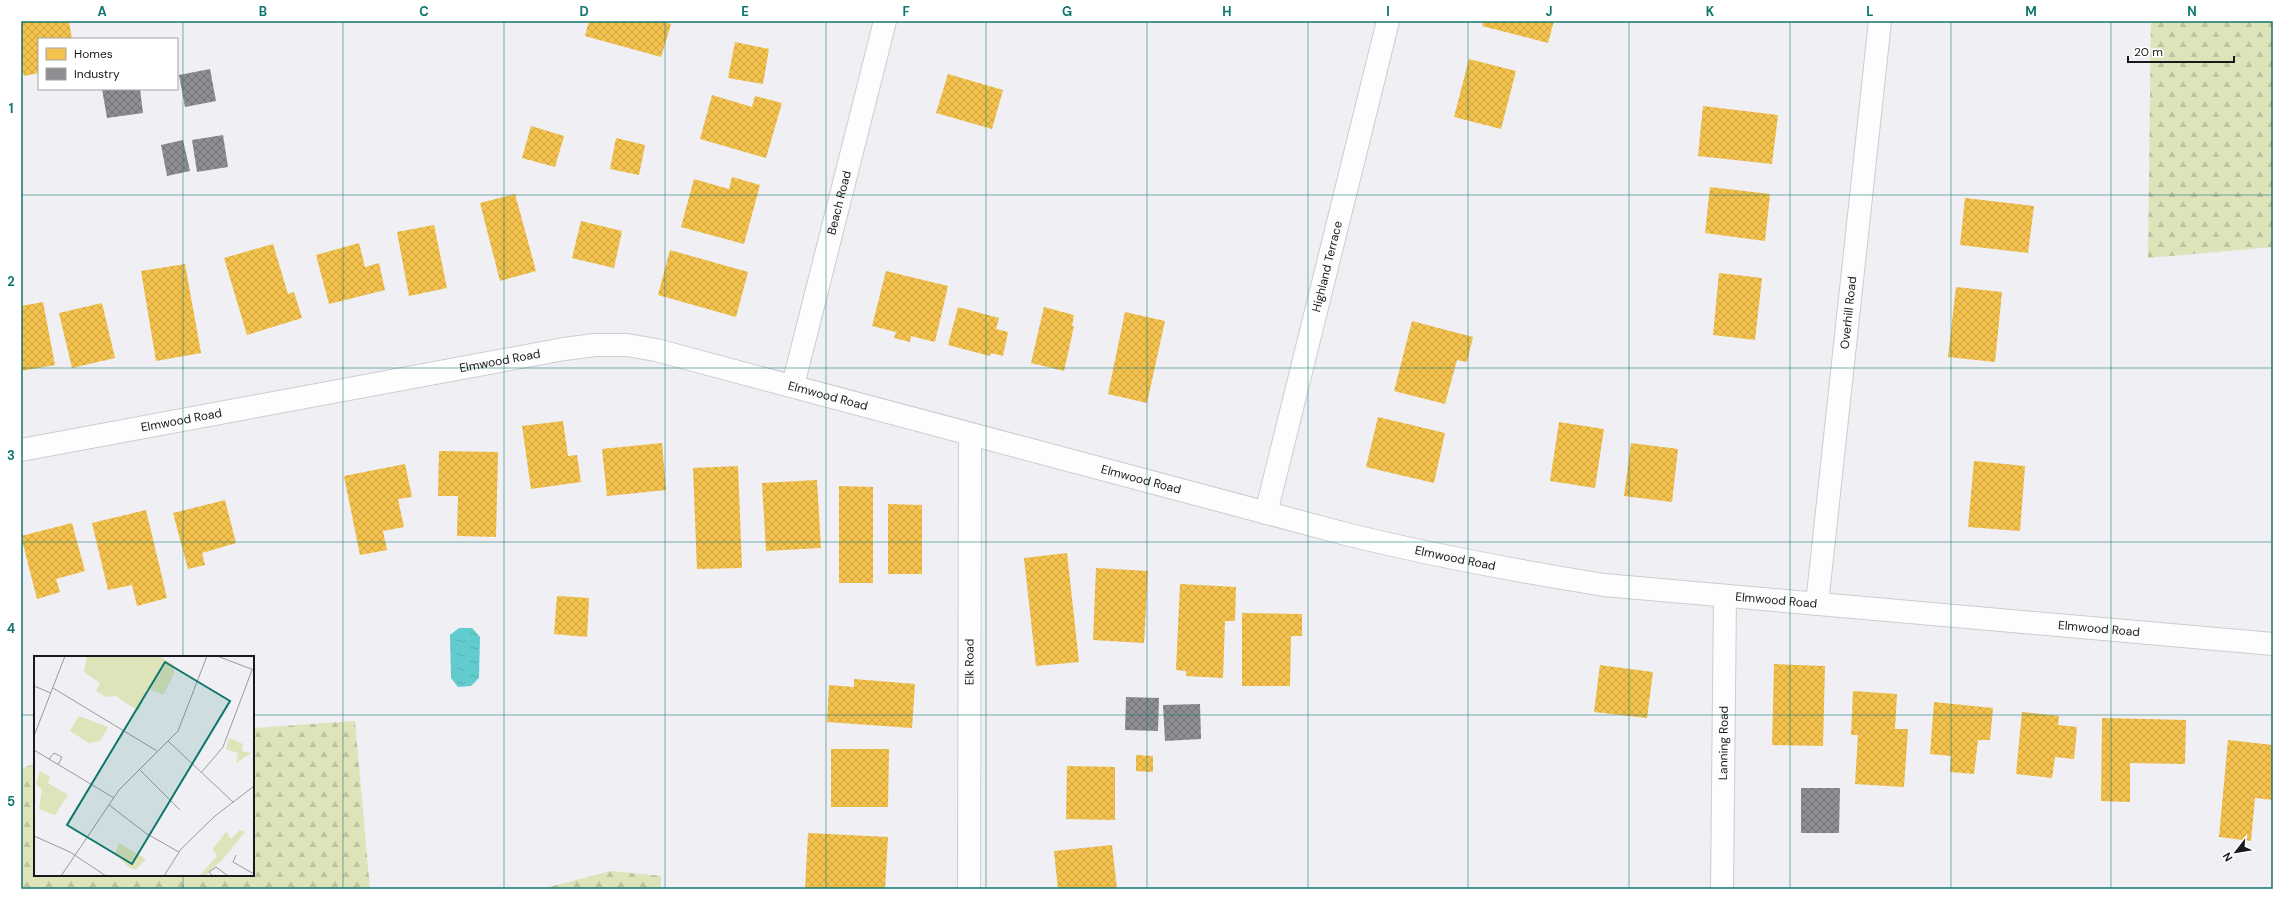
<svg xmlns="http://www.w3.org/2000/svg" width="2294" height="910" font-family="'DM Sans',sans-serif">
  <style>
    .forest { fill: url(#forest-firs) }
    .water { fill: url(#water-ripples) }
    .homes { fill: url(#homes-cross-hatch) }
    .industry { fill: url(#industry-cross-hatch) }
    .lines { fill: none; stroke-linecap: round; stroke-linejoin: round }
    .minor-casing { stroke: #cdccd0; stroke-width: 24 }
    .minor { stroke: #fdfdfd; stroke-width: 22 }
    .grid { fill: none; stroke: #0f766e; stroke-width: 1; stroke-opacity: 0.55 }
    .labels { text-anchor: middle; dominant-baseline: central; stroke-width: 4; stroke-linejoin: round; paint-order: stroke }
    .street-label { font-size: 12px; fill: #19181c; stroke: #fff }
    .inset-road { fill: none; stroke: #9a999e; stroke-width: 1 }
    .view { fill: #0f766e; fill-opacity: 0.15; stroke: #0f766e; stroke-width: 2 }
    .inset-edge { fill: none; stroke: #19181c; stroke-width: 2 }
    .neatline { fill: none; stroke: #0f766e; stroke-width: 1.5 }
    .grid-label { font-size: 13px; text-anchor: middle; font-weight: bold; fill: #0f766e }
  </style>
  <defs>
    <pattern id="forest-firs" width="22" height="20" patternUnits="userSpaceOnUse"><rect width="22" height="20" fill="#dee3ba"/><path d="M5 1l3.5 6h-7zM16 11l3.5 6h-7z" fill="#bec29f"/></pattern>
    <pattern id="water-ripples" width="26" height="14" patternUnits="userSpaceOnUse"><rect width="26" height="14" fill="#61cbce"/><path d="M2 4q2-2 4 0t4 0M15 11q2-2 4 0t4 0" fill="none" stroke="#54aeb0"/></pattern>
    <pattern id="homes-cross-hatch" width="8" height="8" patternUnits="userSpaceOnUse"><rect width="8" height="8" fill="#f2c14e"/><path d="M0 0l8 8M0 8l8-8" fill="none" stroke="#cfa544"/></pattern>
    <pattern id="industry-cross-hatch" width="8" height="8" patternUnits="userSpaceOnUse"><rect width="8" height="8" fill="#8d8d92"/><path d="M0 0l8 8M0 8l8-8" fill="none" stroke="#727276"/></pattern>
  </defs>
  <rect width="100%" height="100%" fill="#f0eff4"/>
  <path class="forest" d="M2151,21H2273V247L2148,258Z
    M355,721L370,889H21V770L35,762V875H253V728Z
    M611,871L661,876V889H541Z"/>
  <path class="water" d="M459,628H472L480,637L479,678L471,686L458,687L451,678L450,635Z"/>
  <path class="homes" d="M21,21H69L72,39H39V73L24,76L21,63Z
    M589,21H661L671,24L661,57L585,36Z
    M1483,21H1554L1548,43L1482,26Z
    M735,42L769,49L763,84L728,78Z
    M1469,59L1516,71L1501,129L1454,117Z
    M948,74L1003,90L992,129L936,113Z
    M712,95L752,107L755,96L782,103L766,158L700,139Z
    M1703,106L1778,115L1772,164L1698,156Z
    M531,126L564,136L555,167L522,158Z
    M616,138L645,145L639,175L610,169Z
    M732,177L760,185L744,244L681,227L694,179L729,189Z
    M1710,187L1770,194L1765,241L1705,233Z
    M515,194L536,271L500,281L480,203Z
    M1965,198L2034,206L2028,253L1960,245Z
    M581,221L622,231L614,268L572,258Z
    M434,225L447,288L409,296L397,232Z
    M359,243L365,267L379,263L385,290L329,304L316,255Z
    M273,244L288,294L294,292L302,318L247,335L224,258Z
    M670,250L748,272L736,317L658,295Z
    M185,264L201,353L156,361L141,271Z
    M886,271L948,286L935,342L911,336L910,342L894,338L896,332L872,326Z
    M1719,273L1762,278L1755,340L1713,335Z
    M1956,287L2002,292L1995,362L1948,357Z
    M43,302L55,365L21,371V306Z
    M102,303L115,358L72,368L59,313Z
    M958,307L999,318L996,329L1008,332L1003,356L991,353L990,356L948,345Z
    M1044,307L1074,315L1072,326H1074L1064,371L1031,363Z
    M1125,312L1165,321L1147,403L1108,394Z
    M1412,321L1473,337L1467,362L1457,360L1445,404L1394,391Z
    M1378,417L1445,433L1434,483L1366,467Z
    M563,421L568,456L577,455L581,482L531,489L522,426Z
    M1559,422L1604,429L1595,488L1550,481Z
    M662,443L666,490L607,496L602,449Z
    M1631,443L1678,449L1672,502L1624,496Z
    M439,451L498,452L496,537L457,536L458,496H438Z
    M1974,461L2025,466L2020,531L1968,527Z
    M405,464L412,497L398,499L404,527L383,531L387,550L360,555L344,476Z
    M738,466L742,568L697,569L693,468Z
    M817,480L821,548L766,551L762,483Z
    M839,486L873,487V583H839Z
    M225,500L236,543L202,553L205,565L188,569L173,513Z
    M888,504L922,505V574H888Z
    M146,510L167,598L137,606L132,585L108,590L92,523Z
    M72,523L85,571L56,579L60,592L37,599L21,536Z
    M1067,553L1079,662L1036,666L1024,558Z
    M1096,568L1148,571L1144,643L1093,640Z
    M1180,584L1236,587L1235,621H1225L1223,678L1186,676V671L1176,670Z
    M557,596L589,598L587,637L554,634Z
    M1242,613L1302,614V636H1291L1290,686H1242Z
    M1774,664L1825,666L1823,746L1772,745Z
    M1600,665L1653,672L1647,718L1594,712Z
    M854,679L915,684L912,728L827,722L829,685L854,687Z
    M1853,691L1897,694L1895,729H1908L1904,787L1855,784L1858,735H1851Z
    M1934,702L1993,708L1990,740H1978L1974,774L1950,772L1951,756L1930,754Z
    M2022,712L2059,716L2058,725L2077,727L2074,759L2055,757L2052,778L2016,774Z
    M2102,718L2186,720L2185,764L2130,763V802L2101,801Z
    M2228,740L2273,745V800L2255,798L2251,841L2219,837Z
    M831,749H889L888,807H831Z
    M1136,755L1153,756V772L1136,771Z
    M1067,766L1115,767V820L1066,819Z
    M808,833L888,837L885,889H805Z
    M1112,845L1117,889H1058L1054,851Z"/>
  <path class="industry" d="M210,69L216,101L185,107L179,75Z
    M102,89H140L143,113L107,118Z
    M223,135L228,167L197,172L192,140Z
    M183,140L190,171L167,176L161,145Z
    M1126,697L1159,698L1158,731L1125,730Z
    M1200,704L1201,739L1165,741L1163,705Z
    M1801,788H1840L1839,833H1801Z"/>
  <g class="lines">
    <defs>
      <g id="minor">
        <path id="s1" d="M793,385L885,21"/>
        <path id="s2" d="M21,450L564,349L595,345H627L656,350L1346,534C1431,555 1517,571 1604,585L2273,644"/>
        <path id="s3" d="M1266,513L1388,21"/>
        <path id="s4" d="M1817,604L1880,21"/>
        <path id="s5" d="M969,889L970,435"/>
        <path id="s6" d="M1722,889L1725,596"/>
      </g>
    </defs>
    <use href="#minor" class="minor-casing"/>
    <use href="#minor" class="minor"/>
  </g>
  <path class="grid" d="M183,21V657M343,21V889M504,21V889M665,21V889M826,21V889M986,21V889M1147,21V889M1308,21V889M1468,21V889M1629,21V889M1790,21V889M1951,21V889M2111,21V889M21,195H2273M21,368H2273M21,542H2273M21,715H35M253,715H2273M183,875V889"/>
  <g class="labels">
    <g class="street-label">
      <text stroke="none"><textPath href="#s1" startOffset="188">Beach Road</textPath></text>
      <text stroke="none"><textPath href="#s3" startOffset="254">Highland Terrace</textPath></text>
      <text stroke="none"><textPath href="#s4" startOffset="293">Overhill Road</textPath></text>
      <text stroke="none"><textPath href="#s2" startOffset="487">Elmwood Road</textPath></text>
      <text stroke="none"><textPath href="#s2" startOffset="823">Elmwood Road</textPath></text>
      <text stroke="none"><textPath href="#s2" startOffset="163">Elmwood Road</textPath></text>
      <text stroke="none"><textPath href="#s2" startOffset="1147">Elmwood Road</textPath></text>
      <text stroke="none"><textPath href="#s2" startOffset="1471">Elmwood Road</textPath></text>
      <text stroke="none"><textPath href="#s2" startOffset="1795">Elmwood Road</textPath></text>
      <text stroke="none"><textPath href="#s2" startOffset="2119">Elmwood Road</textPath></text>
      <text stroke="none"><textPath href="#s5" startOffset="227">Elk Road</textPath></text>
      <text stroke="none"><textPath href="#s6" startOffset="146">Lanning Road</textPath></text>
    </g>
  </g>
  <g transform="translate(34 656)">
    <rect width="220" height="220" fill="#f0eff4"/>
    <path d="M81,17L96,24L87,44L83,40L72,41Z" fill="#dee3ba"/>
    <path d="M53,0H125L140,9V18L129,39L113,32L105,55L87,44L96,24L81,17L72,41L62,35L66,27L50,16ZM195,82L209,88L208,95L217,97L202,107L204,97L192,93ZM6,115L16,121L14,127L34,139L21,159L5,153L8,134L2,128ZM206,174L211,176L189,203L171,220H165L183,200L179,193L192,176L197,183ZM85,187L112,203L101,214L94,211L81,197Z" fill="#dee3ba"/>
    <path d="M45,60L74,71L66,85L55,87L36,75Z" fill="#dee3ba"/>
    <path class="inset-road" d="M183,0L220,14M0,30L17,37M19,32L123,95M0,80L31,0M134,85L199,146M0,94L80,142M15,103L20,97L28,101L24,109M105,113L146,154M167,117L189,91L218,14M75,149L113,178L145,196M0,180L36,196L72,220M202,199L199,206L220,218M27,220L85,134L144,75L173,0M130,220L147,193L181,160L220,130M179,220L175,216L182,211L194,220"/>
    <path class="view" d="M131,6L196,45L98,208L33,169Z"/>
    <rect width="220" height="220" class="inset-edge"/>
  </g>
  <rect width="2294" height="910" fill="none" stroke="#ffffff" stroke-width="44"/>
  <rect x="38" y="38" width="140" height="52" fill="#ffffff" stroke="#a3a3a4"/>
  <rect x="46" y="48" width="20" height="12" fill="#f2c14e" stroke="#a3a3a4"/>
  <text x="74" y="58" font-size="12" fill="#19181c">Homes</text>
  <rect x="46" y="68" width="20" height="12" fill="#8d8d92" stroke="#a3a3a4"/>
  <text x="74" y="78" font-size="12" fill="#19181c">Industry</text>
  <g transform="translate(2236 852) rotate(239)" stroke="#ffffff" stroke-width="3" paint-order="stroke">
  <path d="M0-3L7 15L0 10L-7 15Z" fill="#19181c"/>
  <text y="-6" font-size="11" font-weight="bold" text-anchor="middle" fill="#19181c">N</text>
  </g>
  <path d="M2128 56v6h106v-6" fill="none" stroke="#19181c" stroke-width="2"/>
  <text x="2134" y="56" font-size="12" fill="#19181c" stroke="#ffffff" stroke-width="3" paint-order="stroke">20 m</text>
  <rect x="22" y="22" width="2250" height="866" class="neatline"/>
  <g class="grid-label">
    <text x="102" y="16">A</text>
    <text x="263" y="16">B</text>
    <text x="424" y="16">C</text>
    <text x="584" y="16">D</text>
    <text x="745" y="16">E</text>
    <text x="906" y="16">F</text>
    <text x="1067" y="16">G</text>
    <text x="1227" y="16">H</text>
    <text x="1388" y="16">I</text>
    <text x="1549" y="16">J</text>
    <text x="1710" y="16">K</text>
    <text x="1870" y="16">L</text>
    <text x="2031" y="16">M</text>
    <text x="2192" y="16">N</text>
    <text x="11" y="113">1</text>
    <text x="11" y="286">2</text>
    <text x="11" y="460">3</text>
    <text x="11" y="633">4</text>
    <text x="11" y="806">5</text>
  </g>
</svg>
